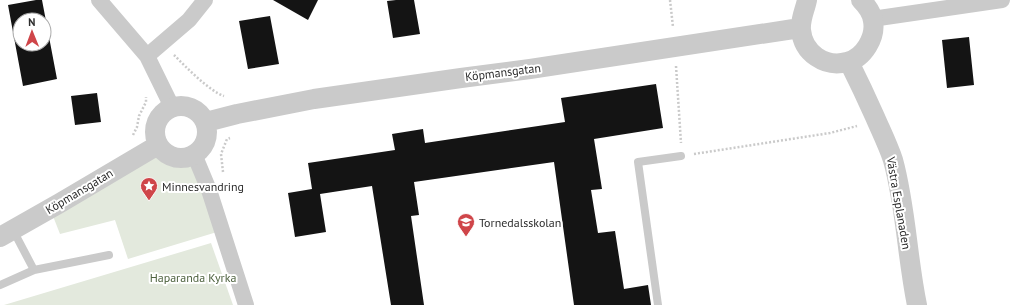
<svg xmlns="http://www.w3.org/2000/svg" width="1023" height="305" font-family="'PT Sans',sans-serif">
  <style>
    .green { fill: #e3e9dd }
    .building { fill: #141414; fill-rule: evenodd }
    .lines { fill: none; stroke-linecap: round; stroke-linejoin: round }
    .path { stroke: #cacaca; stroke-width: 2.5; stroke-dasharray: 2 2; stroke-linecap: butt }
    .service { stroke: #cacaca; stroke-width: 8 }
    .minor { stroke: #cacaca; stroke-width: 16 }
    .tertiary { stroke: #cacaca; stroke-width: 20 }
    .labels { text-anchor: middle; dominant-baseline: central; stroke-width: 4; stroke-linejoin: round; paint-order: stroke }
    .street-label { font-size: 12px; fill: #2d2d2d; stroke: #fff }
    .poi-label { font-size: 12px; fill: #2d2d2d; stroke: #fff; text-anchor: start }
    .park-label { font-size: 12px; fill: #4f6340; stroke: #fff }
  </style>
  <rect width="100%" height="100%" fill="#fff"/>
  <path class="green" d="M156,154L192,162L217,232L128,259L115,220L60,234L51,211Z
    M211,243L233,305H4Z"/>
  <path class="building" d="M36,0H42L57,79L23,86L8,5ZM20,20H44V44H20Z
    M273,0H318L308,20Z
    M396,0H414L420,34L393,38L387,1Z
    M270,16L279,64L248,69L239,21Z
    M969,37L974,85L947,88L942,40Z
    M656,84L663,128L594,139L602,189L591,190L598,233L615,231L624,289L648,285L651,305H574L554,162L414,182L419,215L411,216L424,305H391L372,186L320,194L326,232L295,237L288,193L312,189L308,163L395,150L392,134L423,129L425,143L565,122L561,98Z
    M97,93L101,122L75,125L71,96Z"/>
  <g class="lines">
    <path class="path" d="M670,0L673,27
      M174,55C186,67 209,91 224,96
      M676,66L681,143
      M133,135L137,127L139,116L146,102V97
      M694,154L830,133L857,126
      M223,172L221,154L227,139L230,138"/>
    <path class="service" d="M34,270L109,255
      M0,285L34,270L13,230
      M658,305L638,162L681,156"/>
    <path class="minor" d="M99,0L147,56L172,107
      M872,19L1002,0
      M147,56L189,20L205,0
      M194,154L209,190L246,305"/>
    <path class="tertiary" d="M807,0C805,10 800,19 801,30C803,53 825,68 847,62C864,58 876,37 873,21C872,13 867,6 861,0
      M849,62C858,80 867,99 875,117C881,131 888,145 893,160C906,207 907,257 917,305
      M155 132a26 26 0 1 1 52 0a26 26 0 1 1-52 0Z
      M206,122L237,114L314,99L461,78L530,69L800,28
      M0,237L60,203L158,145"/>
  </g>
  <defs>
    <symbol id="sight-pin" viewBox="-11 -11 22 30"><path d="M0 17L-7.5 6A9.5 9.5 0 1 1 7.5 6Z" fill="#cf4549" stroke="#fff"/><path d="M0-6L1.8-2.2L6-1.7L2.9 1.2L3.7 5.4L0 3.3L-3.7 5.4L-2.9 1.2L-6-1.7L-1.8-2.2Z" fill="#fff"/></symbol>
    <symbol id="school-pin" viewBox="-11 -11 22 30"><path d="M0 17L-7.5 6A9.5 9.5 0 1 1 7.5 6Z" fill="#cf4549" stroke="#fff"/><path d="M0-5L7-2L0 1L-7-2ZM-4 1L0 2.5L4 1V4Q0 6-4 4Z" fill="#fff"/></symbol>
  </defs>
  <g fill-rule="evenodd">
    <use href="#sight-pin" x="139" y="176" width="20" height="27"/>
    <use href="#school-pin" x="456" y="212" width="20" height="27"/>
  </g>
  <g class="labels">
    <g class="street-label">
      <text transform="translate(503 72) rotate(-7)">Köpmansgatan</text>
      <text transform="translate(79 191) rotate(-31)">Köpmansgatan</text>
      <text transform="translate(899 203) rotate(80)">Västra Esplanaden</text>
    </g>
    <g class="poi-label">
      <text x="162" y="186">Minnesvandring</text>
      <text x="479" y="222">Tornedalsskolan</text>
    </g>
    <g class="park-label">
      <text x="193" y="277">Haparanda Kyrka</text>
    </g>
  </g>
  <g transform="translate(32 32) rotate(359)"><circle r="19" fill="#ffffff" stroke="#ababab"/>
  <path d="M0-3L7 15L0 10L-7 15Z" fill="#cf4549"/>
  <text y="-6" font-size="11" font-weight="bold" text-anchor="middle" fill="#2d2d2d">N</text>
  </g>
</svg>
